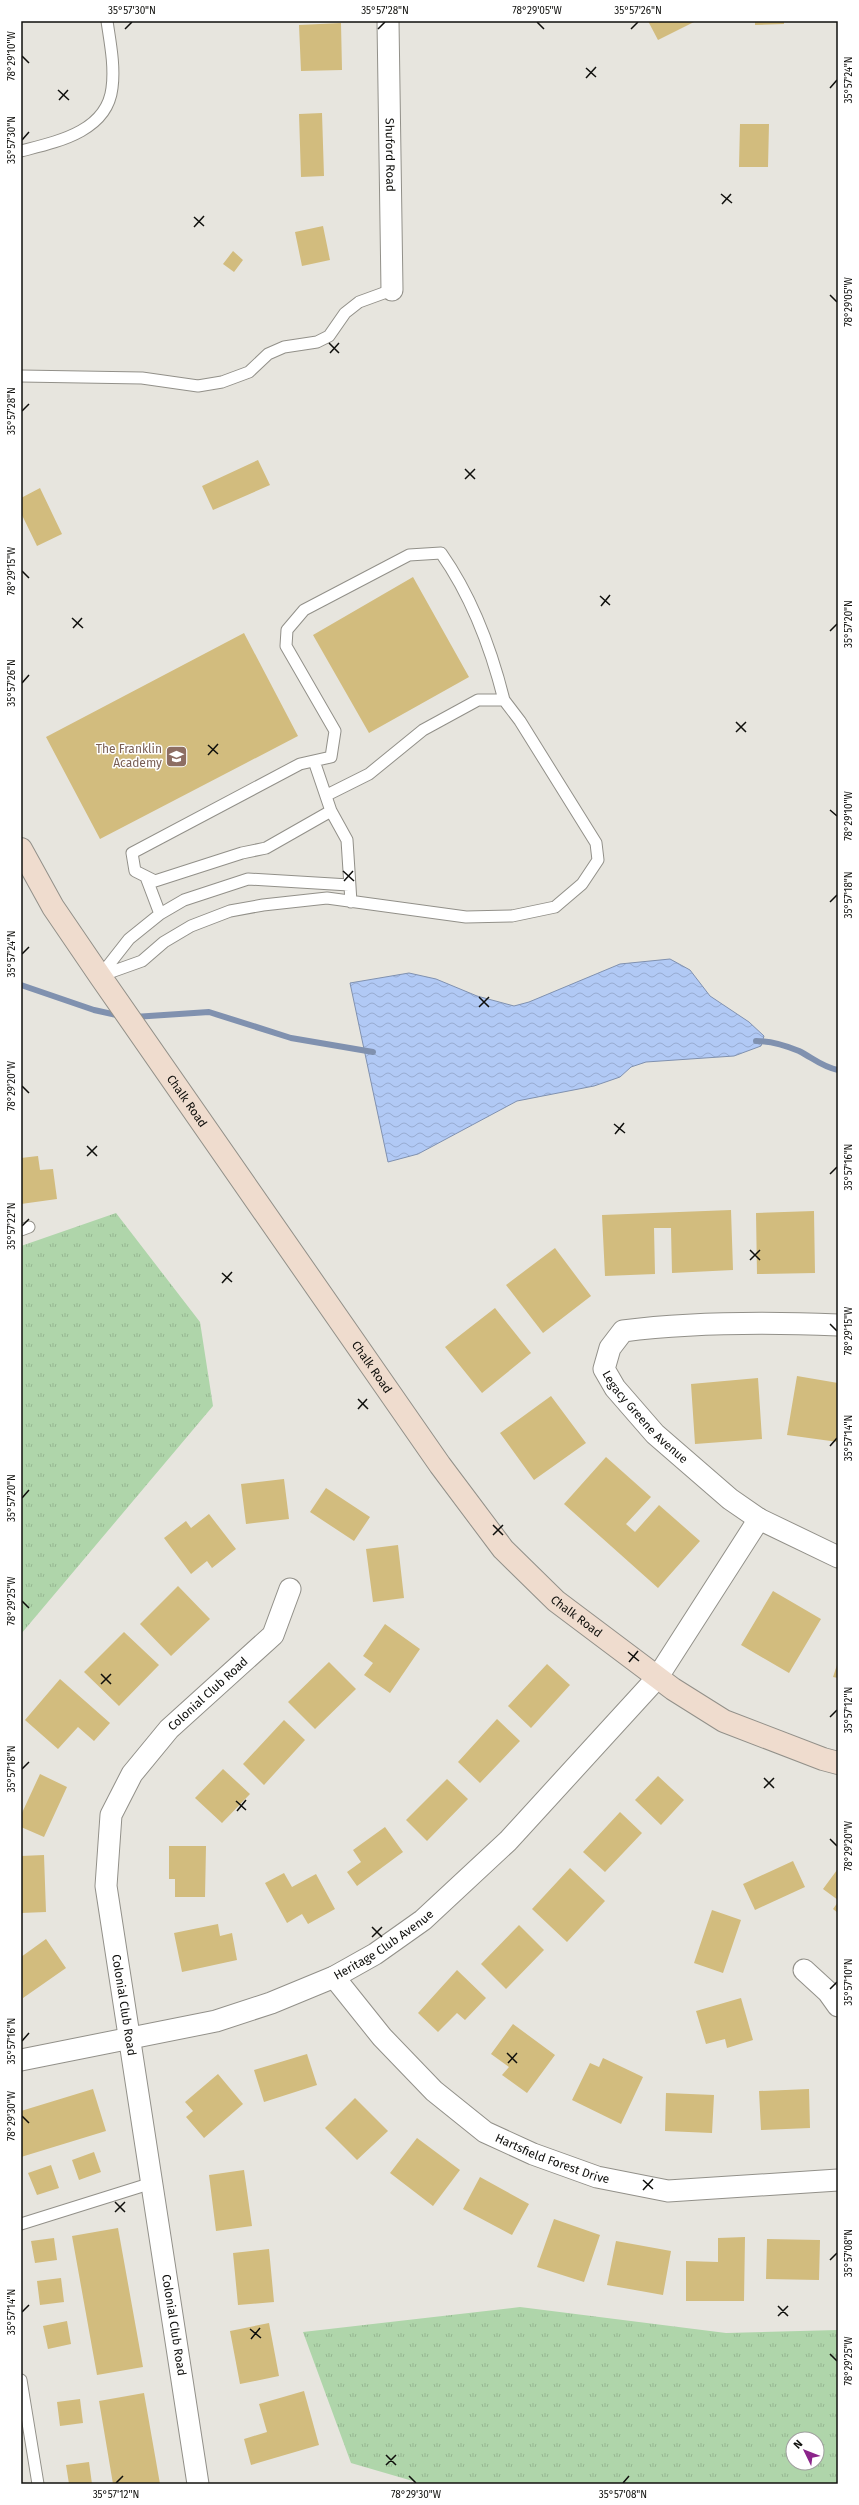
<svg xmlns="http://www.w3.org/2000/svg" width="859" height="2505" font-family="'Fira Sans',sans-serif">
  <style>
    .grass { fill: url(#grass-tufts); fill-rule: evenodd }
    .water { fill: url(#water-waves); stroke: #8091af }
    .lines { fill: none; stroke-linecap: round; stroke-linejoin: round }
    .stream { stroke: #8091af; stroke-width: 6 }
    .building { fill: #d2bc7e }
    .lane-casing { stroke: #929089; stroke-width: 13 }
    .street-casing { stroke: #929089; stroke-width: 23 }
    .secondary-casing { stroke: #929089; stroke-width: 24 }
    .lane { stroke: #fff; stroke-width: 11 }
    .street { stroke: #fff; stroke-width: 21 }
    .secondary { stroke: #efdcce; stroke-width: 22 }
    .ticks { fill: none; stroke: #0f0f0c; stroke-width: 1.5 }
    .labels { text-anchor: middle; dominant-baseline: central; stroke-width: 3; stroke-linejoin: round; paint-order: stroke }
    .street-label { font-size: 12px; fill: #0f0f0c; stroke: #fff }
    .education-label { font-size: 12px; fill: #785e54; stroke: #fff; text-anchor: end }
    .neatline { fill: none; stroke: #0f0f0c; stroke-width: 1.5 }
    .ticks-label { font-size: 10px; text-anchor: middle; fill: #0f0f0c }
  </style>
  <defs>
    <pattern id="grass-tufts" width="24" height="20" patternUnits="userSpaceOnUse"><rect width="24" height="20" fill="#afd5aa"/><path d="M3 7l-1-3M5 7V3M7 7l1-3M15 17l-1-3M17 17v-4M19 17l1-3" fill="none" stroke="#95b691"/></pattern>
    <pattern id="water-waves" width="16" height="10" patternUnits="userSpaceOnUse"><rect width="16" height="10" fill="#b1c9f5"/><path d="M0 5q4-4 8 0t8 0" fill="none" stroke="#97abd1"/></pattern>
  </defs>
  <rect width="100%" height="100%" fill="#e7e5de"/>
  <path class="grass" d="M116,1213L200,1322L213,1406L21,1634V1246Z
    M520,2307L726,2333L838,2330V2484H423L351,2463L303,2332ZM793,2439H817V2463H793Z"/>
  <path class="water" d="M670,959L690,970L710,996L749,1022L764,1036L761,1046L734,1056L646,1062L631,1067L620,1077L594,1086L517,1101L418,1154L388,1162L350,983L409,973L436,979L477,996L514,1006L529,1002L620,964Z"/>
  <g class="lines">
    <path class="stream" d="M21,985L94,1010L121,1016
      M134,1017L209,1012L291,1038L373,1052
      M756,1041C769,1041 787,1046 799,1051C813,1058 822,1067 838,1070"/>
  </g>
  <path class="building" d="M648,21H696L658,40Z
    M755,21H784V24L755,25Z
    M341,23L342,70L301,71L299,25Z
    M322,113L324,176L301,177L299,114Z
    M740,124H769L768,167H739Z
    M323,226L330,260L302,266L295,232Z
    M233,251L243,260L234,272L223,264Z
    M258,460L270,485L213,510L202,486Z
    M40,488L62,534L37,546L21,513V498Z
    M413,577L469,677L369,733L313,635Z
    M244,633L298,736L100,839L46,737Z
    M38,1156L40,1170L53,1169L57,1199L21,1204V1158Z
    M731,1210L733,1270L672,1273L671,1228H654L655,1274L605,1276L602,1215Z
    M814,1211L815,1273L757,1274L756,1213Z
    M555,1248L591,1296L543,1333L506,1285Z
    M495,1308L531,1353L482,1393L445,1347Z
    M797,1376L838,1383V1442L787,1435Z
    M758,1378L762,1439L695,1444L691,1384Z
    M551,1396L586,1443L534,1480L500,1433Z
    M606,1457L651,1497L626,1524L635,1532L659,1505L700,1541L658,1588L564,1504Z
    M284,1479L289,1519L246,1524L241,1484Z
    M326,1488L370,1517L354,1541L310,1512Z
    M209,1514L236,1549L212,1568L207,1561L191,1574L164,1538L186,1521L191,1528Z
    M398,1545L404,1598L373,1602L366,1549Z
    M178,1586L210,1619L171,1656L140,1624Z
    M773,1591L821,1619L789,1673L741,1645Z
    M385,1624L420,1649L390,1693L364,1675L373,1663L363,1656Z
    M124,1632L159,1665L119,1706L84,1672Z
    M329,1662L356,1689L315,1729L288,1702Z
    M838,1662V1678L833,1677Z
    M547,1664L570,1685L531,1728L508,1706Z
    M60,1679L110,1723L94,1741L78,1727L58,1749L25,1720Z
    M497,1719L520,1741L480,1783L458,1762Z
    M284,1720L305,1740L264,1785L243,1764Z
    M223,1769L250,1794L222,1823L195,1798Z
    M40,1774L67,1787L44,1837L21,1827V1815Z
    M658,1776L684,1800L661,1825L635,1800Z
    M447,1779L468,1799L427,1841L406,1820Z
    M620,1812L642,1833L605,1872L583,1852Z
    M385,1827L403,1852L357,1886L347,1872L361,1862L353,1850Z
    M169,1846H206L205,1897H175V1879H169Z
    M44,1855L46,1912L21,1913V1856Z
    M793,1861L805,1887L755,1910L743,1884Z
    M570,1868L605,1901L567,1942L532,1909Z
    M837,1870L838,1871V1900L823,1889Z
    M284,1873L292,1887L316,1874L335,1909L308,1924L302,1914L287,1923L265,1883Z
    M838,1902V1913L833,1909Z
    M712,1910L741,1920L723,1973L694,1963Z
    M218,1924L220,1936L232,1933L237,1960L182,1972L174,1933Z
    M519,1925L544,1950L506,1989L481,1964Z
    M46,1939L66,1968L23,1998L21,1957Z
    M457,1970L486,1998L465,2020L457,2013L438,2032L418,2013Z
    M741,1998L753,2040L727,2048L725,2039L706,2044L696,2011Z
    M513,2024L555,2055L527,2093L502,2075L509,2067L491,2054Z
    M307,2054L317,2085L264,2102L254,2070Z
    M603,2058L643,2077L621,2124L572,2100L590,2063L599,2067Z
    M218,2074L243,2104L204,2138L186,2117L193,2111L185,2102Z
    M93,2089L106,2131L21,2157V2111Z
    M809,2089L810,2128L761,2130L759,2091Z
    M666,2093L714,2095L712,2133L665,2131Z
    M355,2098L388,2131L357,2160L325,2128Z
    M417,2138L460,2170L433,2206L390,2173Z
    M94,2152L101,2172L79,2180L72,2160Z
    M51,2165L59,2188L37,2195L28,2173Z
    M244,2170L252,2226L216,2231L209,2175Z
    M480,2177L529,2204L512,2235L463,2209Z
    M554,2219L600,2235L584,2282L537,2267Z
    M118,2228L143,2367L97,2375L72,2236Z
    M745,2237L744,2301H686V2261L718,2262V2238Z
    M54,2238L57,2260L35,2263L31,2241Z
    M767,2239L820,2240L819,2280L766,2279Z
    M616,2241L671,2251L663,2295L607,2285Z
    M269,2249L274,2302L238,2305L233,2253Z
    M61,2278L64,2302L40,2305L37,2281Z
    M67,2321L71,2344L48,2349L43,2326Z
    M269,2323L279,2376L240,2384L230,2331Z
    M304,2391L319,2445L251,2465L244,2439L267,2432L259,2404Z
    M144,2393L160,2484H113L99,2401Z
    M80,2399L83,2423L60,2426L57,2402Z
    M89,2462L92,2484H69L66,2465Z"/>
  <g class="lines">
    <defs>
      <path id="lane" d="M21,151C56,142 107,132 112,88C115,66 110,42 107,21
        M21,376L142,378L198,386L222,382L249,372L268,354L284,347L317,342L329,336L345,313L359,302L392,290
        M314,761L331,811L347,840L351,902
        M331,811L266,848L242,853L155,881L135,871L132,853L300,764L331,757L335,731L286,646L287,630L304,610L409,555L441,553C472,597 491,648 504,700
        M146,877L160,914
        M100,976L142,961L164,942L191,926L230,911L263,905L327,898L466,917L512,916L555,907L582,884L598,860L596,843L520,721L504,700H478L423,730L369,774L327,795
        M100,976L129,939L160,914L184,900L248,879L349,885
        M21,1230L29,1227
        M21,2224L152,2183
        M21,2380L38,2484"/>
      <g id="street">
        <path id="s1" d="M388,21L392,290"/>
        <path id="s2" d="M838,1325C766,1322 694,1322 623,1331L610,1348L604,1369L615,1388L655,1434L730,1499L759,1519L838,1557"/>
        <path d="M804,1970L828,1992L838,2006"/>
        <path id="s3" d="M334,1977L382,2037L434,2091L485,2132L533,2154L597,2177L668,2191L838,2180"/>
        <path id="s4" d="M21,2060L216,2021L271,2003L334,1977L375,1954L423,1920L508,1841L657,1678L759,1519"/>
        <path id="s5" d="M198,2484L106,1886L111,1815L132,1774L169,1729L273,1635L290,1589"/>
      </g>
      <g id="secondary">
        <path id="s6" d="M21,849L53,907L100,976L440,1465L503,1549L556,1601L673,1689L724,1721L823,1759L838,1763"/>
      </g>
    </defs>
    <use href="#lane" class="lane-casing"/>
    <use href="#street" class="street-casing"/>
    <use href="#secondary" class="secondary-casing"/>
    <use href="#lane" class="lane"/>
    <use href="#street" class="street"/>
    <use href="#secondary" class="secondary"/>
  </g>
  <path class="ticks" d="M537,22L544,29M125,29L132,22M378,29L385,22M631,29L638,22M22,56L29,63M586,68L596,77M586,78L596,67M830,88L837,80M58,90L69,100M59,100L68,90M22,140L29,132M721,194L732,203M722,204L731,194M194,217L204,226M194,227L204,216M830,295L837,302M329,343L339,353M330,353L339,343M22,411L29,404M465,469L475,479M465,479L475,469M22,571L29,578M600,596L610,605M601,606L610,595M72,618L83,628M73,628L82,618M830,631L837,624M22,683L29,675M736,722L746,732M736,732L746,722M208,745L218,754M208,755L218,744M830,810L837,816M343,871L354,881M344,881L353,871M830,902L837,895M22,954L29,947M479,997L489,1007M479,1007L489,997M22,1086L29,1093M614,1124L625,1133M615,1134L624,1123M87,1146L97,1156M87,1156L97,1146M830,1174L837,1167M22,1226L29,1219M750,1250L760,1260M750,1260L760,1250M222,1273L232,1282M222,1283L232,1272M830,1324L837,1331M358,1399L368,1409M358,1409L367,1399M830,1446L837,1438M22,1498L29,1490M493,1525L503,1535M493,1535L503,1525M22,1601L29,1608M628,1652L639,1661M629,1662L638,1651M101,1674L111,1684M101,1684L111,1674M830,1717L837,1710M22,1769L29,1762M764,1778L774,1788M764,1788L774,1778M236,1801L246,1810M237,1811L246,1800M830,1839L837,1846M372,1927L382,1937M372,1937L382,1927M830,1989L837,1982M22,2041L29,2033M507,2053L517,2063M508,2063L517,2053M22,2116L29,2123M643,2180L653,2189M643,2190L653,2179M115,2202L125,2212M115,2212L125,2202M830,2260L837,2253M778,2306L788,2316M22,2312L29,2305M778,2316L788,2306M250,2329L261,2338M251,2339L260,2328M830,2354L837,2361M386,2455L396,2465M386,2465L396,2455M409,2476L416,2483M116,2483L123,2476M623,2483L629,2476"/>
  <defs>
    <symbol id="school-square" viewBox="-11 -11 22 22"><rect x="-9" y="-9" width="18" height="18" rx="4" fill="#8d6e63" stroke="#fff"/><path d="M0-5L7-2L0 1L-7-2ZM-4 1L0 2.5L4 1V4Q0 6-4 4Z" fill="#fff"/></symbol>
  </defs>
  <g fill-rule="evenodd">
    <use href="#school-square" x="164" y="744" width="25" height="25"/>
  </g>
  <g class="labels">
    <g class="street-label">
      <text stroke="none"><textPath href="#s1" startOffset="134">Shuford Road</textPath></text>
      <text stroke="none"><textPath href="#s6" startOffset="302">Chalk Road</textPath></text>
      <text stroke="none"><textPath href="#s6" startOffset="626">Chalk Road</textPath></text>
      <text stroke="none"><textPath href="#s2" startOffset="322">Legacy Greene Avenue</textPath></text>
      <text stroke="none"><textPath href="#s6" startOffset="950">Chalk Road</textPath></text>
      <text stroke="none"><textPath href="#s5" startOffset="833">Colonial Club Road</textPath></text>
      <text stroke="none"><textPath href="#s4" startOffset="384">Heritage Club Avenue</textPath></text>
      <text transform="translate(124 2005) rotate(81)">Colonial Club Road</text>
      <text stroke="none"><textPath href="#s3" startOffset="290">Hartsfield Forest Drive</textPath></text>
      <text transform="translate(174 2325) rotate(81)">Colonial Club Road</text>
    </g>
    <g class="education-label">
      <text x="162" y="749">The Franklin<tspan x="162" dy="14">Academy</tspan></text>
    </g>
  </g>
  <rect width="859" height="2505" fill="none" stroke="#ffffff" stroke-width="44"/>
  <g transform="translate(805 2451) rotate(313)"><circle r="19" fill="#ffffff" stroke="#9f9f9e"/>
  <path d="M0-3L7 15L0 10L-7 15Z" fill="#8b248a"/>
  <text y="-6" font-size="11" font-weight="bold" text-anchor="middle" fill="#0f0f0c">N</text>
  </g>
  <rect x="22" y="22" width="815" height="2461" class="neatline"/>
  <g class="ticks-label">
    <text x="132" y="14">35°57'30"N</text>
    <text x="385" y="14">35°57'28"N</text>
    <text x="537" y="14">78°29'05"W</text>
    <text x="638" y="14">35°57'26"N</text>
    <text transform="translate(11 56) rotate(-90)" y="4">78°29'10"W</text>
    <text transform="translate(848 80) rotate(-90)" y="4">35°57'24"N</text>
    <text transform="translate(11 140) rotate(-90)" y="4">35°57'30"N</text>
    <text transform="translate(848 302) rotate(-90)" y="4">78°29'05"W</text>
    <text transform="translate(11 411) rotate(-90)" y="4">35°57'28"N</text>
    <text transform="translate(11 571) rotate(-90)" y="4">78°29'15"W</text>
    <text transform="translate(848 624) rotate(-90)" y="4">35°57'20"N</text>
    <text transform="translate(11 683) rotate(-90)" y="4">35°57'26"N</text>
    <text transform="translate(848 816) rotate(-90)" y="4">78°29'10"W</text>
    <text transform="translate(848 895) rotate(-90)" y="4">35°57'18"N</text>
    <text transform="translate(11 954) rotate(-90)" y="4">35°57'24"N</text>
    <text transform="translate(11 1086) rotate(-90)" y="4">78°29'20"W</text>
    <text transform="translate(848 1167) rotate(-90)" y="4">35°57'16"N</text>
    <text transform="translate(11 1226) rotate(-90)" y="4">35°57'22"N</text>
    <text transform="translate(848 1331) rotate(-90)" y="4">78°29'15"W</text>
    <text transform="translate(848 1438) rotate(-90)" y="4">35°57'14"N</text>
    <text transform="translate(11 1498) rotate(-90)" y="4">35°57'20"N</text>
    <text transform="translate(11 1601) rotate(-90)" y="4">78°29'25"W</text>
    <text transform="translate(848 1710) rotate(-90)" y="4">35°57'12"N</text>
    <text transform="translate(11 1769) rotate(-90)" y="4">35°57'18"N</text>
    <text transform="translate(848 1846) rotate(-90)" y="4">78°29'20"W</text>
    <text transform="translate(848 1982) rotate(-90)" y="4">35°57'10"N</text>
    <text transform="translate(11 2041) rotate(-90)" y="4">35°57'16"N</text>
    <text transform="translate(11 2116) rotate(-90)" y="4">78°29'30"W</text>
    <text transform="translate(848 2253) rotate(-90)" y="4">35°57'08"N</text>
    <text transform="translate(11 2312) rotate(-90)" y="4">35°57'14"N</text>
    <text transform="translate(848 2361) rotate(-90)" y="4">78°29'25"W</text>
    <text x="116" y="2498">35°57'12"N</text>
    <text x="416" y="2498">78°29'30"W</text>
    <text x="623" y="2498">35°57'08"N</text>
  </g>
</svg>
